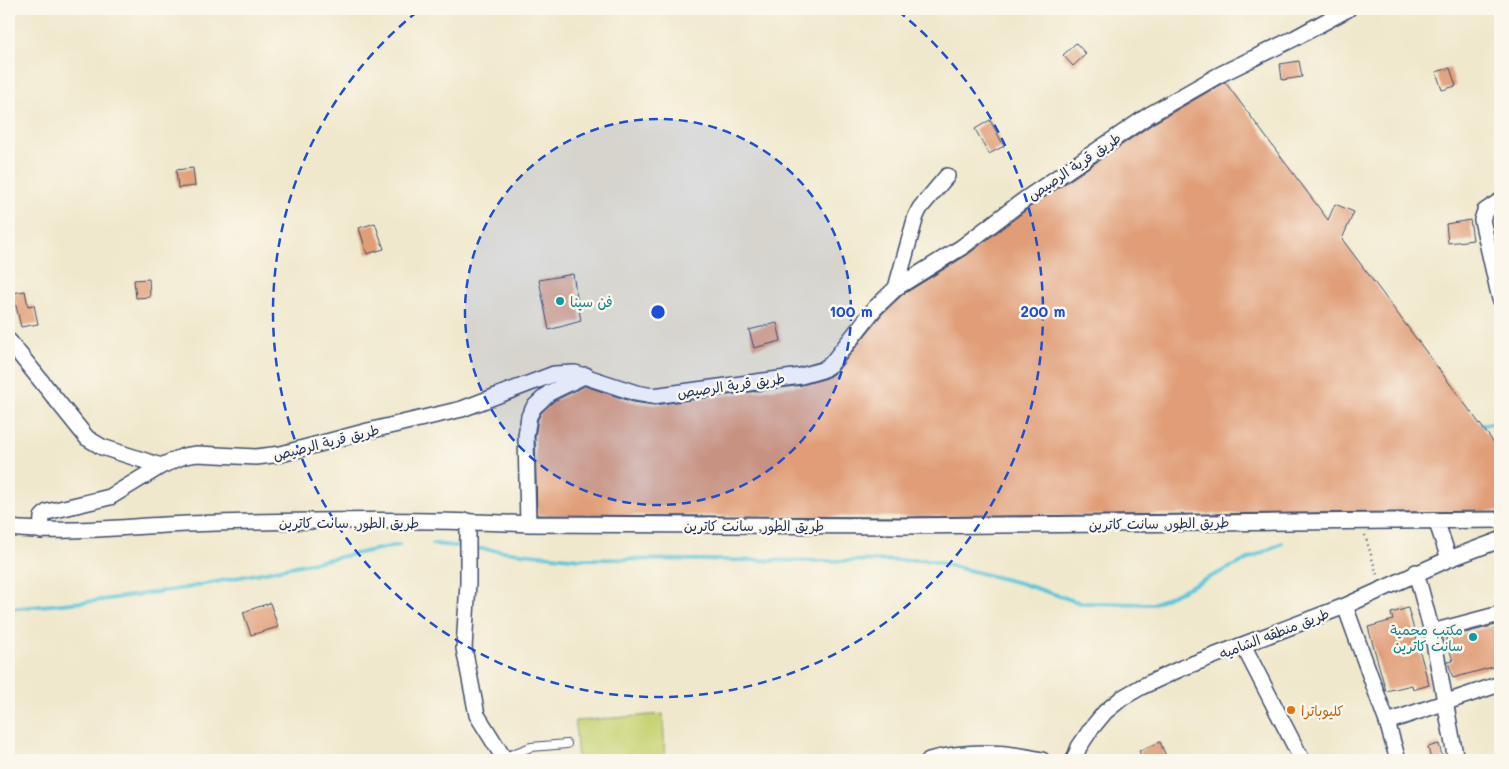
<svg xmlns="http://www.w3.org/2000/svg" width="1509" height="769" font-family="Mali,'Playpen Sans Arabic',sans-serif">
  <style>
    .green { fill: #c7d375; stroke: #71816a }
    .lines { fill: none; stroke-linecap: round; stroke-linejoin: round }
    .stream { stroke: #5ec6da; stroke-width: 4 }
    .building { fill: #e09d77 }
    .lane-casing { stroke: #3b4b6e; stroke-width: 10 }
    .street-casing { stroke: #3b4b6e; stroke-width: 18 }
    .path { stroke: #3b4b6e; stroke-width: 2.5; stroke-dasharray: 1 4; stroke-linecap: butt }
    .lane { stroke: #fff; stroke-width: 8 }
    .street { stroke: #fff; stroke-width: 15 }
    .ring { fill: none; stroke: #1d4ed8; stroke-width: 2.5; stroke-dasharray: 9 6 }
    .culture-dot { fill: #0f9aa8; stroke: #fbf7ec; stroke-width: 2 }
    .food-dot { fill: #e8710a; stroke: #fbf7ec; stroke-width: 2 }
    .labels { text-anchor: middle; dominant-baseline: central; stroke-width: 5; stroke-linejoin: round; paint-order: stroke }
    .street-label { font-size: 14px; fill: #1b2f5e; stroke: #fbf7ec }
    .culture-label { font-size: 14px; fill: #0d838f; stroke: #fbf7ec; text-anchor: start }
    .food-label { font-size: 14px; fill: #c56008; stroke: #fbf7ec; text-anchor: start }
    .centre { fill: #1d4ed8; stroke: #fbf7ec; stroke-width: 2.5 }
    .ring-label { font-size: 15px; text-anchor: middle; font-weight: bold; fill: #1d4ed8; stroke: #fbf7ec; stroke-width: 5; stroke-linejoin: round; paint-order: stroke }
  </style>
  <rect width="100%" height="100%" fill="#fbf7ec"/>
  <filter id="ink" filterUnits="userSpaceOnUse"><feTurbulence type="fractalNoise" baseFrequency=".02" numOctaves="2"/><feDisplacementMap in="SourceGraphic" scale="10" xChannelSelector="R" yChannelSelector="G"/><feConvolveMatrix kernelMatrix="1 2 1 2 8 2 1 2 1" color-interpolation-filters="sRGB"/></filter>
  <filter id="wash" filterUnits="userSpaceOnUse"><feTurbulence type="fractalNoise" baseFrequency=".0096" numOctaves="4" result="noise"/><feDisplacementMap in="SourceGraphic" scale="20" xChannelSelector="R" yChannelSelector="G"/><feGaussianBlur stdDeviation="1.12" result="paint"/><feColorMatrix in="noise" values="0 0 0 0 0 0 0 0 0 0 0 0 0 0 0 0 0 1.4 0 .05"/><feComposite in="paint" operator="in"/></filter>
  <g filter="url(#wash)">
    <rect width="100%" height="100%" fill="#f0e8cc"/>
    <path class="green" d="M663,714L665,760H578L575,721Z"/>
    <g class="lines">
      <path class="stream" d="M1478,426L1500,421
        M433,544L465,547
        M472,548L581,559L831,561L928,560L1020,583L1081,603L1153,604L1282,543
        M9,609L94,601L186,588L399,545"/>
    </g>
    <g id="blocks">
      <path class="building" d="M1076,43L1086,54L1073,66L1063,55Z
        M1299,61L1302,77L1282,80L1280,64Z
        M1450,68L1456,86L1442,90L1436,72Z
        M1225,82L1328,220L1335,204L1354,212L1342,239L1500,451V511L900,517L537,515L535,437L538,419L541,413L554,401L585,386L633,402L654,405L802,385L827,378L838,370L882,314L902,295L967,255L1029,208L1154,123Z
        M990,120L1004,146L989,154L975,129Z
        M193,168L195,186L178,188L176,170Z
        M1470,220L1473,240L1448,243L1446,224Z
        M375,223L384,249L367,254L359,228Z
        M573,274L581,321L549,330L539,280Z
        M149,279L150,297L136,298L134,280Z
        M25,291L28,306L34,305L38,324L21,327L13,293Z
        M777,323L781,341L754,348L749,330Z
        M270,603L278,627L251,635L243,612Z
        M1408,608L1429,685L1413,690L1412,685L1386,691L1368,627L1393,620L1391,613Z
        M1500,624V665L1453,678L1448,662L1453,661L1446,638Z
        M1160,742L1167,758L1161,760H1143L1139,751Z
        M1439,744L1443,760H1431L1428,747Z"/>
    </g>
  </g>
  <g filter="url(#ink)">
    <use href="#blocks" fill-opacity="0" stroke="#3b4b6e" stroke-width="1"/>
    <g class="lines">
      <defs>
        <path id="lane" d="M505,757L531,747L567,744"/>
        <path id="street" d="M1500,201L1485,211L1482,220L1500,299
          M896,288L916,216L920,208L947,176
          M9,341L87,438L102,447L161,466
          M1436,520L1449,559
          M468,521V583L464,648L477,715L505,760
          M528,524L526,436L529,416L534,407L549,393L586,375
          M9,528C68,534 128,526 187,524C300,520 415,518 528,524L900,526L1500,520
          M41,531L42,517L47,512L110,497L161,466L184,456L197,454L256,457L281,454L368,431L462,409L554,374L575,373L636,393L653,396L801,376L822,370L831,364L875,308L896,288L962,247L1024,200L1149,115L1219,75L1295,38L1348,9
          M1416,572L1432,632L1456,760
          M1345,606L1387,722L1500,684
          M1432,632L1500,614
          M1243,645L1302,760
          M1387,722L1398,760
          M929,760C968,750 1004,751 1042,760
          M1074,760L1079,747L1091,729L1105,712L1122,698L1141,687L1182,668L1345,606L1449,559L1500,540"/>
      </defs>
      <use href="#lane" class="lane-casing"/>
      <use href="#street" class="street-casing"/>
      <path class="path" d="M1365,535L1378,578"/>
      <use href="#lane" class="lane"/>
      <use href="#street" class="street"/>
    </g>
  </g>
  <circle cx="658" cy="312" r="193" fill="#1d4ed8" fill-opacity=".12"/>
  <g class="ring">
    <circle cx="658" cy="312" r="193"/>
    <path d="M898 11A385 385 0 1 1 418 11"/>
  </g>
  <g class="culture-dot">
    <circle cx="560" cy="301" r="5"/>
    <circle cx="1473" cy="637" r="5"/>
  </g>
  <circle class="food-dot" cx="1291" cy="710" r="5"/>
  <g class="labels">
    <g class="street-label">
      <text transform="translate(1074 166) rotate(-34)">طريق قرية الرصيص</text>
      <text transform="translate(731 385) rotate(-8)">طريق قرية الرصيص</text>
      <text transform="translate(326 442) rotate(-14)">طريق قرية الرصيص</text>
      <text x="349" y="522">طريق الطور, سانت كاترين</text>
      <text transform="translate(1159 523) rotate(-1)">طريق الطور, سانت كاترين</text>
      <text x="754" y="525">طريق الطور, سانت كاترين</text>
      <text transform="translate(1274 633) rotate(-21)">طريق منطقه الشاميه</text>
    </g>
    <g class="culture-label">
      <text x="570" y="301">فن سينا</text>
      <text x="1463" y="629" text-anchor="end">مكتب محمية<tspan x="1463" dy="16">سانت كاترين</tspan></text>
    </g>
    <g class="food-label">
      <text x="1301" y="710">كليوباترا</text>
    </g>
  </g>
  <circle cx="658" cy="312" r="8" class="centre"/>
  <g class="ring-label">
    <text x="851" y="317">100 m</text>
    <text x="1043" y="317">200 m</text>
  </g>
  <rect width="1509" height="769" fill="none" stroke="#fbf7ec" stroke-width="30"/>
</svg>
